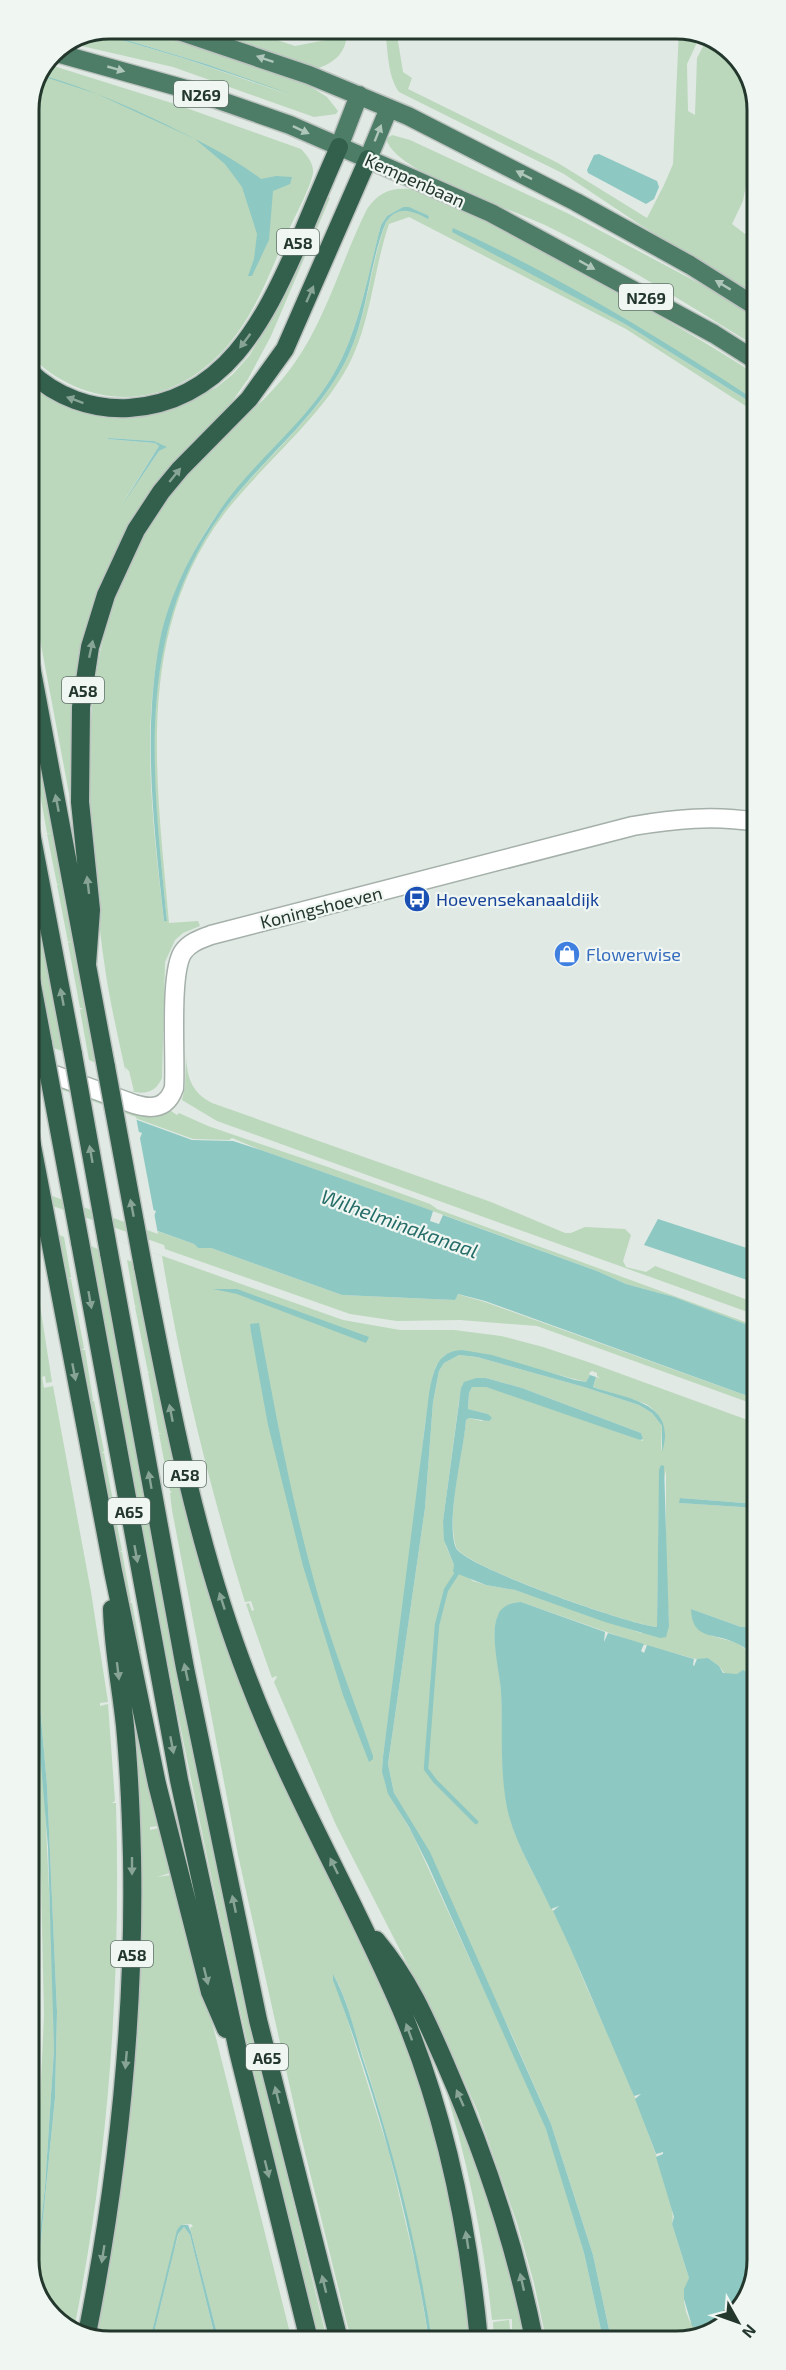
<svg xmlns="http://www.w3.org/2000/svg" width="786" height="2370" font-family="'Exo 2',sans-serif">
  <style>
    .green { fill: #bbd8bc; fill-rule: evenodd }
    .water { fill: #8ec8c3 }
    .pier { fill: #e0e9e3 }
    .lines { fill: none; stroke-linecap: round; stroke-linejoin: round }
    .stream { stroke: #8ec8c3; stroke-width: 4.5 }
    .tertiary-casing { stroke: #a4b0a9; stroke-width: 21 }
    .trunk-casing { stroke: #bdc3c0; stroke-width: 21 }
    .motorway-casing { stroke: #bdc3c0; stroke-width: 21 }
    .tertiary { stroke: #fff; stroke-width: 18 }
    .trunk { stroke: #4e7d67; stroke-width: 18 }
    .motorway { stroke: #32604c; stroke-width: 18 }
    .motorway-bridge-casing { stroke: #bdc3c0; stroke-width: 21; stroke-linecap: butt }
    .motorway-bridge { stroke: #32604c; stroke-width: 18 }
    .oneway { fill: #afc6ba }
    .oneway2 { fill: #88a497 }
    .labels { text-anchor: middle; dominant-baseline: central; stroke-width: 4.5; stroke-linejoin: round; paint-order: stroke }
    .shield { fill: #f0f6f2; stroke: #607068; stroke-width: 1.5 }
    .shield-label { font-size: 16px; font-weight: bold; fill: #23372d }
    .street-label { font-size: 18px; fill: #23372d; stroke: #f0f6f2 }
    .transit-label { font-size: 18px; fill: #164399; stroke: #f0f6f2; text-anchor: start }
    .shop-label { font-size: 18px; fill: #366cbe; stroke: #f0f6f2; text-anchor: start }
    .water-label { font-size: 20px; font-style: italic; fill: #246c67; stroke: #f0f6f2 }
    .rim { fill: none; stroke: #23372d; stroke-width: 3 }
  </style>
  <rect width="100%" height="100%" fill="#e0e9e3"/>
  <path class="green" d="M110,29H147L243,60L308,85L327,97L338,111L336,114L314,117L173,67L73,44L98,33L183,58L293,96L206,64L100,32Z
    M202,29H244L295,46L331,39L330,29H346C349,50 336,63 316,69Z
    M385,29H396L403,72L412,78L408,89L558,163L647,218L664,185L673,164L679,29L700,36L687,64L688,111L695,115L697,58L707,39L730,48L755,89V165L750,164L743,201L732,224L745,234L755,222V295L642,226L564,174L399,92C387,75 388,49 385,29Z
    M47,64L178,105L301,149C307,155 314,164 313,173C311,187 291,224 284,240C269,276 254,314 229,344C173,410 91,415 29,355V105Z
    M392,135L410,140L569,214L738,304L755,315V346C691,306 625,265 557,231C524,214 489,204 455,188C435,178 393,161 386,139Z
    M410,189C459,201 506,230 550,254C620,293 688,331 755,374V400L634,325L452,230L625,324L755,405V412L626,329L409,217L389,224C373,271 371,324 347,368C318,420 261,466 224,514C133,635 157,783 169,923L198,921L200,926L183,933L175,940L165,962L162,1078C156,1092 145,1095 131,1091H134L129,1071L125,1067L126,1074C118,1036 109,999 104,961C99,928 97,895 94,861C83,742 87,619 156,516C171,493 188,472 207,453C235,424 267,401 291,368C326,321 341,261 367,209C378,193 390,187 410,189ZM403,207L429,216L428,218C411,210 399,203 386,222C370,265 368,312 349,354C320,417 263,458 222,513C133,635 152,779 167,920L164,921C151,807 133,679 185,571C196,547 210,522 227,501C260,460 302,425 330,380C359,334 367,277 381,225L387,216Z
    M327,197L330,198L271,336L248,379L108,577L74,820L29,581V379L65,401L185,402L217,387L233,374L249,356L274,316ZM109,438L154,441L166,447L159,451L122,504L159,446L155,443L107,439Z
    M29,705L96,1063L89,1060L80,1010L83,1008H80L68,943L71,941L68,942L57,885L59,884H57L47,834H50L47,833L38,782L40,781L38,780L29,737Z
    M30,871L63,1051L53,1048L30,922Z
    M186,1056C187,1078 192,1093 212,1103L491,1202L565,1233H571L585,1227L625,1229L631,1235L623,1261L626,1267L646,1272L655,1266L756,1303V1315L217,1121L182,1100L185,1087Z
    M30,1072L168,1109L177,1115L179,1113L208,1126L328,1167L430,1204L437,1209L756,1326V1328L674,1297L626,1284L597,1271L466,1223L261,1150L232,1138L229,1140L193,1139L30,1080Z
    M30,1186L194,1244L198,1248H211L342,1295L455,1300L457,1294L485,1302L756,1399V1405L537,1326L460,1320L397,1321L350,1314L165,1249L164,1245L30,1198Z
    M30,1209L343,1320L400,1330H454L501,1336L543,1347L591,1363L756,1423L757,1504L680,1498V1503L757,1508V1626L741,1627L691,1609L712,1636L738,1643L750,1653L757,1654V1678L743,1671L737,1674H725L719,1666L708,1658L699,1660L638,1643L521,1602C482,1603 497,1653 500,1677C504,1721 499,1766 508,1809C517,1851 543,1889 562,1928C573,1951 581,1976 592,1999C612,2043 633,2087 648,2133C655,2153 677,2207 672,2224L689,2278L684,2301L686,2312L690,2322L696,2328L706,2333L697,2339H611L593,2255L551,2124L511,2033L394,1793L388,1764L425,1508L433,1402L439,1371L444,1363L459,1355L477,1357L584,1387L639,1405L652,1413L662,1426L661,1451C667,1434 663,1414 646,1404L593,1387L596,1377L600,1378L597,1376V1373L592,1371L589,1373L590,1375L586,1382L462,1350L445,1355L436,1366L433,1375L425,1424L412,1541L383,1757C380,1793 398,1805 413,1835L540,2112L552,2145L584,2253L603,2339H546L534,2283L517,2223L478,2112L444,2036L336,1825L274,1682L277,1677L276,1676L272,1678L246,1604L249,1603L252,1611L254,1610L251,1601L245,1602C210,1489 181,1372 162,1256ZM486,1378L522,1388L641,1433L643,1441L521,1397L486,1387H472L469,1393L468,1409L488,1414L482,1421L469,1418L466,1420C463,1454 446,1514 456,1547C462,1566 631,1625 657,1627L659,1499L666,1470V1571L669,1626L641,1633L515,1590L486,1585L473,1581L454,1565L446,1546L443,1521L459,1401L463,1384Z
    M57,1234L64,1237L71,1277L69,1279H71L84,1348L82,1350H85L93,1400L92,1401H94L104,1451L102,1453H104L113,1501L110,1503H113L122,1551H119L122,1552L131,1601L129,1602L132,1603L141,1651L138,1653H141L160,1750L158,1751L171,1802L186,1874L161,1776Z
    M30,1241L52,1382L46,1383L45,1376L42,1377L44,1388L53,1386L91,1592L108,1702L100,1703V1706L108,1704L115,1801L112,1803H116C121,1981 109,2155 74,2329L56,2322L36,2288L55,2098L57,2012L47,1785L38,1685L30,1634Z
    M91,1246L100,1250L263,2077L327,2340H318C227,1979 155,1614 91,1246Z
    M127,1260L134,1262C163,1416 192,1567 252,1714C296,1823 357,1925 402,2034C427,2095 446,2161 457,2226C463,2264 466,2302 471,2340H432C415,2242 392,2145 361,2051C353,2028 346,1995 333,1974L389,2152L417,2271L429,2340H351L300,2132L238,1855L172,1510L170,1493L172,1492L170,1491L159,1434H162L159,1433L148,1373L150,1372H148L135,1307L137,1306H135Z
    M30,1653L44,1785L53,1972L54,2049L45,2187L34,2286L31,2281V2216L38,2146L44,2015L41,1883L31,1721Z
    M134,1723L158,1826L150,1827V1830L159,1828L170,1873L157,1877L171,1875L215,2034L292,2341H219L190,2228L193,2226L191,2224L181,2225L151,2336L153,2337L178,2234L184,2227L190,2235L216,2341H104L96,2338L122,2183L136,2051L139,1979Z
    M31,1812L37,2014L31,2149Z
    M431,2044L463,2115L531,2340H494L493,2322L509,2320L510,2329H512V2319L492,2320C482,2225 462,2134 431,2044Z"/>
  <path class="water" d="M100,32L206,64L293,95L183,58L98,33Z
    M42,75C86,88 124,104 165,124C199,141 231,156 261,179L276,176L292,177L290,184L273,191L269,240L252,276H248L254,259L257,234L242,187L225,164L195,139L97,94L42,76Z
    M599,154L657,181L659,187L654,199L646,204L588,173L587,170L594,155Z
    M403,207H409L429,216L428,219C412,210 398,205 386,222C369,264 368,312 349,354C320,417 262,458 222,513C133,636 153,779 167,921H164C154,828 142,733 160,640C169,596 191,553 216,516C248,466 298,431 330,380C359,334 367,277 381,225L387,216Z
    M453,228C557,275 660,338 755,400V405L625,324L452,232Z
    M109,438L154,441L167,447L159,451L122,505L159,446L155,443L107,439Z
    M30,1081L192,1140L233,1141L261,1150L433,1211L430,1221L439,1224L443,1215L597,1271L626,1284L674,1297L756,1328V1399L485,1301L458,1294L455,1300L342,1295L211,1248H198L194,1244L30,1185L154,1216L156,1211L30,1165L140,1138L142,1133L30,1092Z
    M658,1219L756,1251V1283L644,1245Z
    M213,1289H237L369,1337L366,1343L237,1294Z
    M259,1323C277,1423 296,1524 326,1622C340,1667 358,1711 373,1756V1759L369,1762L343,1695L303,1566L268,1425L251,1332L250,1324Z
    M462,1350L492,1355L575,1380L586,1382L590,1375L596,1377L593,1387C627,1399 678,1402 662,1452V1426L652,1413L639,1405L584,1387L477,1357L459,1355L444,1363L439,1371L433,1402L425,1508L388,1764L394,1793L430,1852L551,2124L593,2255L611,2339H603L584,2253L546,2129L428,1865L409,1827L388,1794L382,1772L383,1757L429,1394C433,1373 436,1351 462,1350Z
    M476,1378H486L522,1388L641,1433L643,1439L640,1440L486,1387H472L469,1393L468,1409L488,1414L492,1418L489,1421L469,1418L466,1420C464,1450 445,1522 456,1548C465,1567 631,1625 657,1627L659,1470L661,1465L664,1466L669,1626L666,1637L660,1638L605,1622L515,1590L486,1585L453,1572L454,1565L444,1540L443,1521L461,1388L464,1382Z
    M680,1498L757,1504V1508L679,1503Z
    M521,1602L605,1632L604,1642L608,1633L644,1644L641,1651L644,1653L647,1645L694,1659L693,1665L694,1666L697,1659L708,1658L719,1666L723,1673L737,1674L743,1670L757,1678V2261L740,2310L706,2333L692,2326L684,2299V2289L689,2278L672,2224L674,2217L656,2157L663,2154V2152L656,2154L635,2099L641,2094L634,2096L569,1945L553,1911L559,1906L551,1909C537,1878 518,1849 509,1816C499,1777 503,1733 501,1692C500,1672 489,1633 498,1615C501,1606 512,1602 521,1602Z
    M691,1609L741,1627L757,1626V1654C748,1652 744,1646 736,1643C714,1632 692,1641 691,1609Z
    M30,1634L38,1685L47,1785L57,2012L55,2098L36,2288L34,2286L45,2187L54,2049L48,1847Z
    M333,1974C347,1999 354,2029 362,2056C393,2148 417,2244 432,2340H429C410,2217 377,2096 333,1980Z
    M181,2225H188L191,2232L219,2341H216L190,2235L184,2227L178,2234L153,2337L151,2336L177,2230Z"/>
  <path class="pier" d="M30,1078L136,1117L158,1234L30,1188Z"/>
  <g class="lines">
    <path class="stream" d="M457,1573L446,1590L437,1625L426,1769L435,1781L476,1822"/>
    <defs>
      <path id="tertiary" d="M30,1066L134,1104C153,1110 167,1108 174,1088C176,1057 169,973 183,952C190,942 201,939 211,935L633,826C674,819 714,815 756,822"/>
      <path id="trunk" d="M173,29L309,75L408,116L576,202L690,265L755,306
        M53,52L193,91L290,125L368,159L491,213L714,334L755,360
        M339,147L359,95
        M368,159L389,108"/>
      <path id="motorway" d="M29,371C56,397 92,410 129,408C224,402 264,321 298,244C311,212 325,179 339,147
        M29,655L106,1067
        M29,822L73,1054
        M87,964L91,910L80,802L81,707L90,647L106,595L136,530L161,492L180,469L249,399L285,349L368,159
        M30,974L43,1044
        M30,1135L113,1571L157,1784L210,1992L226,2029
        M80,1242L179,1780L238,2051L309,2340
        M109,1253L185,1668L258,2020L339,2340
        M143,1266C170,1406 196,1545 248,1679C291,1792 353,1897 401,2009C446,2115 468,2226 479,2340
        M376,1940C408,1978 425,2017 445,2063C484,2152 515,2244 534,2339
        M87,2334C118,2177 135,2018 132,1857C131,1814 129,1769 125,1726C121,1687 113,1648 112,1609"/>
    </defs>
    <use href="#tertiary" class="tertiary-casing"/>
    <use href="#trunk" class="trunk-casing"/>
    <use href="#motorway" class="motorway-casing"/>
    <use href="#tertiary" class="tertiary"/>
    <use href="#trunk" class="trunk"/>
    <use href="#motorway" class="motorway"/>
    <defs>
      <path id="motorway-bridge" d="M43,1044L80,1242
        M73,1054L109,1253
        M106,1067L143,1266"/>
    </defs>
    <use href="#motorway-bridge" class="motorway-bridge-casing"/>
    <use href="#motorway-bridge" class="motorway-bridge"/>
  </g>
  <defs><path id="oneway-solid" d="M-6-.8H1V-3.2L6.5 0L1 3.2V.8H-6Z" transform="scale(1.5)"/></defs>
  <g class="oneway">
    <use href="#oneway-solid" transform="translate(265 59) rotate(-161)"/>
    <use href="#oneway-solid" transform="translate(116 69) rotate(16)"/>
    <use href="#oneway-solid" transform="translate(301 130) rotate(25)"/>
    <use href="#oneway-solid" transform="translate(378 133) rotate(-68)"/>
    <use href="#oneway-solid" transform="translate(524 175) rotate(-153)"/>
    <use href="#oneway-solid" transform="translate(587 265) rotate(29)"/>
    <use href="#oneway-solid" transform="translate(723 285) rotate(-149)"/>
  </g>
  <g class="oneway2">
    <use href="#oneway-solid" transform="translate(310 294) rotate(-66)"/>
    <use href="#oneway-solid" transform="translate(245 341) rotate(127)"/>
    <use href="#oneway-solid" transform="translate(75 400) rotate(-160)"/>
    <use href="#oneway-solid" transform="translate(175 475) rotate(-51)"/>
    <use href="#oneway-solid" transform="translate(91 649) rotate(-78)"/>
    <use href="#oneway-solid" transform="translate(57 803) rotate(-101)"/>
    <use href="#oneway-solid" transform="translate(88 885) rotate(-97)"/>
    <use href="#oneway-solid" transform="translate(62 997) rotate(-101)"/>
    <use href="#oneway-solid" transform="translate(91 1154) rotate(-100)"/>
    <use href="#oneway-solid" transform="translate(132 1208) rotate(-101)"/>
    <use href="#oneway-solid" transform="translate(90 1300) rotate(80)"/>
    <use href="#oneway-solid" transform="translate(74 1372) rotate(79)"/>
    <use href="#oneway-solid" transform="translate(171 1413) rotate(-101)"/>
    <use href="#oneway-solid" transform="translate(150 1480) rotate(-100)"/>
    <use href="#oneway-solid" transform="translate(136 1554) rotate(80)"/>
    <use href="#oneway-solid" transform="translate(222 1601) rotate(-108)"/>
    <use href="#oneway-solid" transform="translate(118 1671) rotate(83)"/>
    <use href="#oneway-solid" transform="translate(186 1672) rotate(-102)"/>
    <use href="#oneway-solid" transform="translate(172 1745) rotate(79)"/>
    <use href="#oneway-solid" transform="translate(132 1866) rotate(90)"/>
    <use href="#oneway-solid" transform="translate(334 1866) rotate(-116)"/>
    <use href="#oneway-solid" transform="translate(234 1904) rotate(-102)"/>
    <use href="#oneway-solid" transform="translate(206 1976) rotate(76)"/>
    <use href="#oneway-solid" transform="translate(409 2032) rotate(-110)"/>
    <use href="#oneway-solid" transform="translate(126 2060) rotate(95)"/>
    <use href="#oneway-solid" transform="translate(277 2095) rotate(-104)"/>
    <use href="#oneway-solid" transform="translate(460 2098) rotate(-114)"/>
    <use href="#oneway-solid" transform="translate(267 2169) rotate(76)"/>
    <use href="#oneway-solid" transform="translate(467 2240) rotate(-99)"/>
    <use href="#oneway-solid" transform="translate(103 2254) rotate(99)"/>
    <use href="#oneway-solid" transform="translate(522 2282) rotate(-103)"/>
    <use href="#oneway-solid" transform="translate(324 2284) rotate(-104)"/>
  </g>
  <defs>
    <symbol id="bus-disc" viewBox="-11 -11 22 22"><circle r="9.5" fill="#1a4fb4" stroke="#f0f6f2"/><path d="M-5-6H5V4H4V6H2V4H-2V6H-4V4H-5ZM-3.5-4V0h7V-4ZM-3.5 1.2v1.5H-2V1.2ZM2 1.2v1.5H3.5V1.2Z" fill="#fff"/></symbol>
    <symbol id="shop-disc" viewBox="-11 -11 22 22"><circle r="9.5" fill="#3f7fe0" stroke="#f0f6f2"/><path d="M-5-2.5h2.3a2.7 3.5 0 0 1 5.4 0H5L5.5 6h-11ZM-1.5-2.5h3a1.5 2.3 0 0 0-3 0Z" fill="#fff"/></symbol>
  </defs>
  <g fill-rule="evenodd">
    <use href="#bus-disc" x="402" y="884" width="30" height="30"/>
    <use href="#shop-disc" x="552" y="939" width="30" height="30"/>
  </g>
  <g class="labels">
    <g class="shield">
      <rect x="174" y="81" width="54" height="26" rx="4.5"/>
      <rect x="277" y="229" width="42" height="26" rx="4.5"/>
      <rect x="619" y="284" width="54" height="26" rx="4.5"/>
      <rect x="62" y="677" width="42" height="26" rx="4.5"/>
      <rect x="164" y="1461" width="42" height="26" rx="4.5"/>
      <rect x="108" y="1498" width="42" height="26" rx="4.5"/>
      <rect x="111" y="1941" width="42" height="26" rx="4.5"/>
      <rect x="246" y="2044" width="42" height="26" rx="4.5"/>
    </g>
    <g class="shield-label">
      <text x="201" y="94">N269</text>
      <text x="298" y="242">A58</text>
      <text x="646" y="297">N269</text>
      <text x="83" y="690">A58</text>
      <text x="185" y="1474">A58</text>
      <text x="129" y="1511">A65</text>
      <text x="132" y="1954">A58</text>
      <text x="267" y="2057">A65</text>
    </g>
    <g class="street-label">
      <text transform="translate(415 180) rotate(24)">Kempenbaan</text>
      <text transform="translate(321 907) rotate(-14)">Koningshoeven</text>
    </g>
    <g class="transit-label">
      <text x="436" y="899">Hoevensekanaaldijk</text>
    </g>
    <g class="shop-label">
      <text x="586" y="954">Flowerwise</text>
    </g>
    <g class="water-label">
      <text transform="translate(400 1223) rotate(20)">Wilhelminakanaal</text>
    </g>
  </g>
  <path d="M0 0H786V2370H0ZM110 39H676A71 71 0 0 1 747 110V2260A71 71 0 0 1 676 2331H110A71 71 0 0 1 39 2260V110A71 71 0 0 1 110 39Z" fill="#f0f6f2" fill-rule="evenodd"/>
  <path class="rim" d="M110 39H676A71 71 0 0 1 747 110V2260A71 71 0 0 1 676 2331H110A71 71 0 0 1 39 2260V110A71 71 0 0 1 110 39Z"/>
  <g transform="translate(738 2322) rotate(130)" stroke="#f0f6f2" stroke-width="4.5" paint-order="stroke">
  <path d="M0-4.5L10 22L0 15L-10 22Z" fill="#23372d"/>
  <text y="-9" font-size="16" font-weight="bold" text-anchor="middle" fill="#23372d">N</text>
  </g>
</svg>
